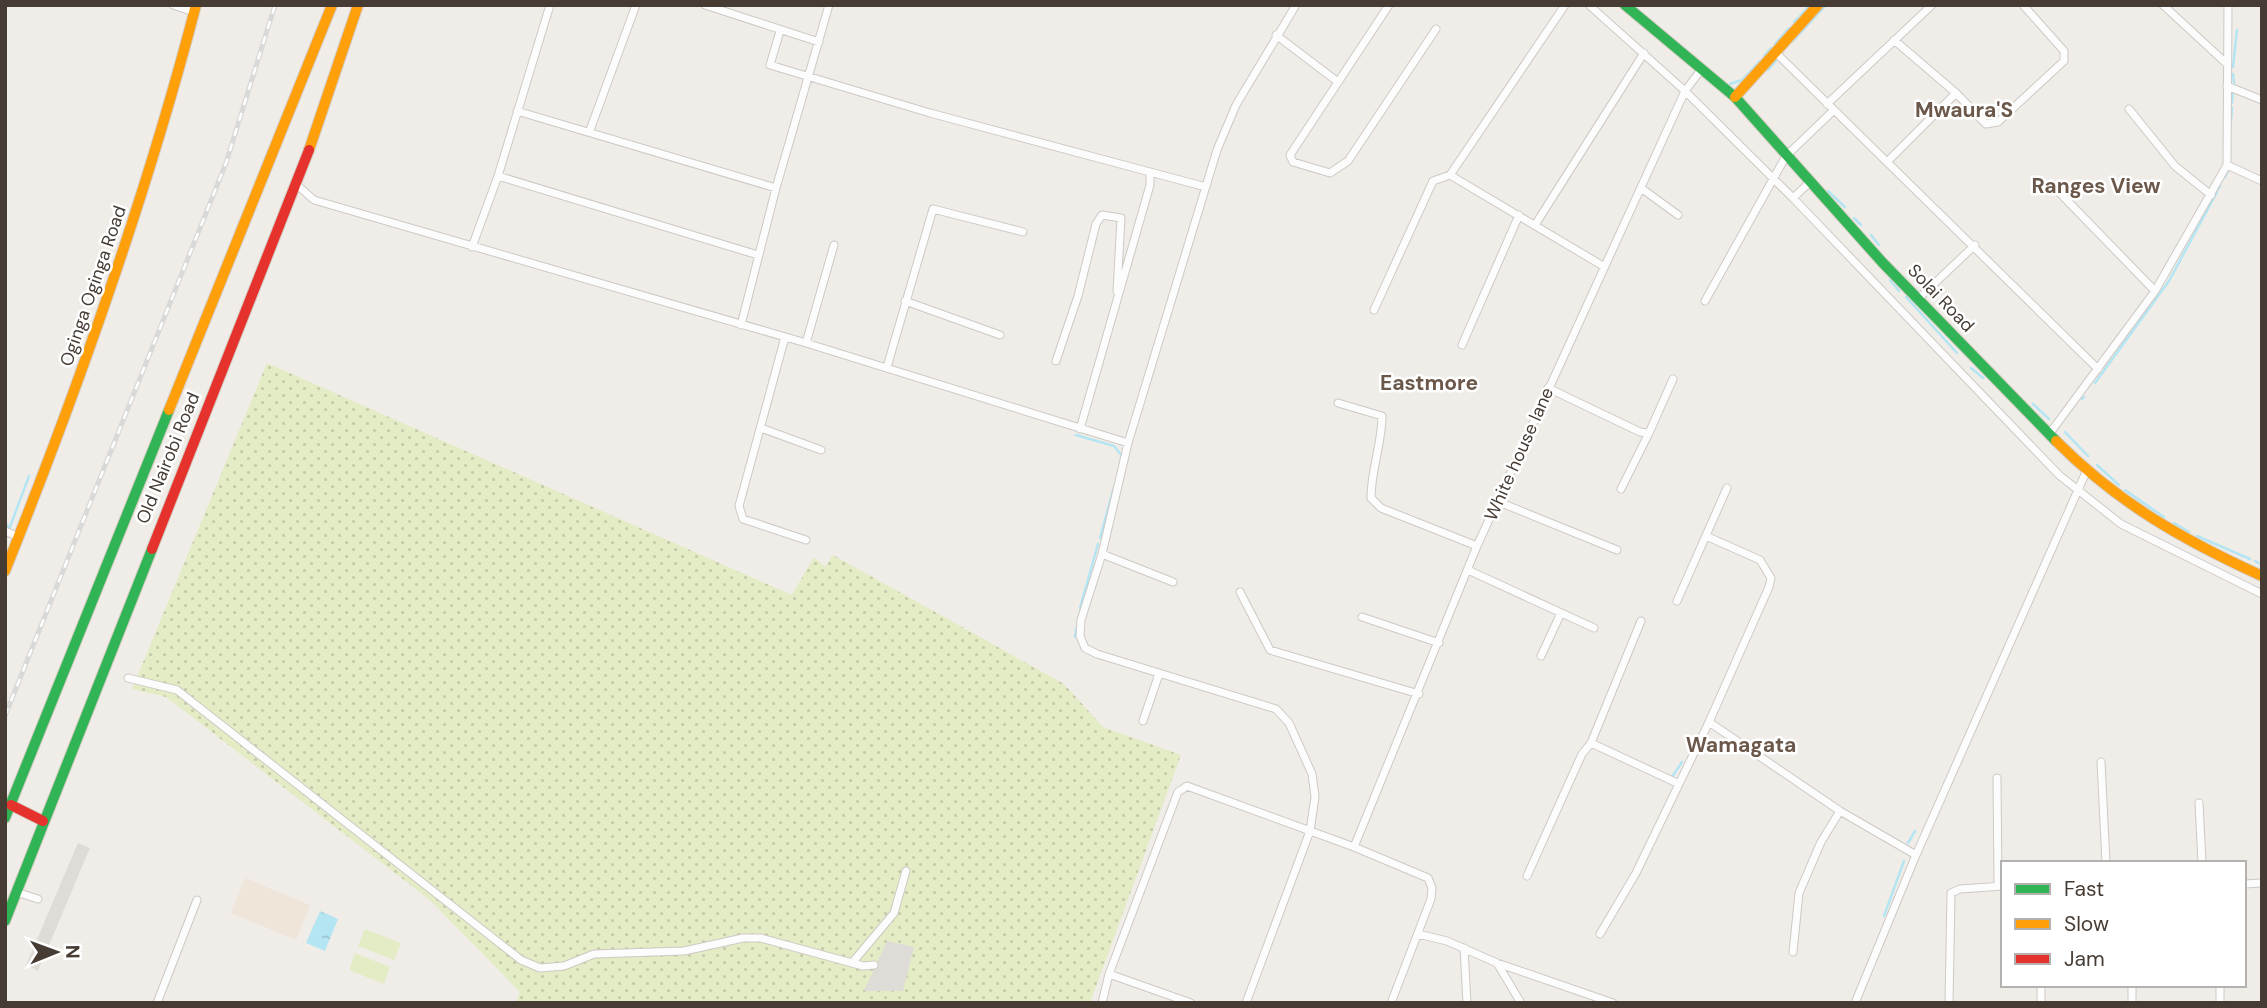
<svg xmlns="http://www.w3.org/2000/svg" width="2267" height="1008" font-family="'DM Sans',sans-serif">
  <style>
    .education { fill: #efe5d9 }
    .park { fill: url(#park-dots) }
    .pitch { fill: #e4ecc5 }
    .parking { fill: #dfdcd8 }
    .water { fill: url(#water-ripples) }
    .lines { fill: none; stroke-linecap: round; stroke-linejoin: round }
    .stream { stroke: #b4e5f2; stroke-width: 2.5 }
    .street-casing { stroke: #cdc9c4; stroke-width: 9 }
    .fast-casing { stroke: #d2cac0; stroke-width: 12 }
    .slow-casing { stroke: #d2cac0; stroke-width: 12 }
    .jam-casing { stroke: #d2cac0; stroke-width: 12 }
    .street { stroke: #fdfcfc; stroke-width: 7 }
    .fast { stroke: #30b455; stroke-width: 10 }
    .slow { stroke: #ff9f0a; stroke-width: 10 }
    .jam { stroke: #e5322d; stroke-width: 10 }
    .rail-casing { stroke: #d9d9d8; stroke-width: 5 }
    .rail { stroke: #fff; stroke-width: 2.5; stroke-dasharray: 8; stroke-linecap: butt }
    .labels { text-anchor: middle; dominant-baseline: central; stroke-width: 5; stroke-linejoin: round; paint-order: stroke }
    .street-label { font-size: 18px; fill: #473c34; stroke: #fff }
    .quarter-label { font-size: 21px; font-weight: bold; fill: #6b584a; stroke: #fff }
  </style>
  <defs>
    <pattern id="park-dots" width="8" height="8" patternUnits="userSpaceOnUse" patternTransform="scale(1.75)"><rect width="8" height="8" fill="#e4ecc5"/><path d="M2 2h.1M6 6h.1" fill="none" stroke="#c5cbaa" stroke-width="1.8" stroke-linecap="round"/></pattern>
    <pattern id="water-ripples" width="26" height="14" patternUnits="userSpaceOnUse" patternTransform="scale(1.75)"><rect width="26" height="14" fill="#b4e5f2"/><path d="M2 4q2-2 4 0t4 0M15 11q2-2 4 0t4 0" fill="none" stroke="#9cc5d0"/></pattern>
  </defs>
  <rect width="100%" height="100%" fill="#f0ede8"/>
  <path class="education" d="M245,878L310,905L296,940L231,913Z"/>
  <path class="park" d="M267,363L792,595L814,557L825,567L833,555L1064,684L1103,727L1181,755L1090,1003H516L520,992L430,900L166,697L132,689Z"/>
  <path class="pitch" d="M365,929L401,943L394,960L358,946Z
    M355,953L390,967L384,984L349,970Z"/>
  <path class="parking" d="M78,843L90,848L38,971L26,965Z
    M887,941L914,947L903,991H864Z"/>
  <path class="water" d="M320,911L338,919L325,951L306,943Z"/>
  <g class="lines">
    <path class="stream" d="M1800,16L1810,5
      M1794,22L1798,18
      M1793,41L1826,5
      M1775,44L1789,28
      M1764,56L1771,48
      M2233,67L2237,30
      M1768,70L1777,59
      M2233,74L2234,84
      M1730,84L1742,80L1760,61
      M2232,103L2233,92
      M2231,121L2232,108
      M2225,177L2228,171
      M2218,189L2220,186
      M1828,191L1845,207
      M1854,218L1861,225
      M1871,235L1879,245
      M1890,280L1899,291
      M1906,297L1957,353
      M1971,368L1983,378
      M2095,383L2169,281L2217,192
      M2082,399L2084,397
      M2033,404L2049,419
      M2065,432L2088,456
      M1076,435L1114,446L1122,456
      M2097,465L2119,485
      M2125,490L2164,517
      M2174,523L2189,532
      M7,525L10,527L29,476
      M2197,536L2250,559
      M1100,538L1114,487
      M2255,561L2262,565
      M1080,608L1098,544
      M1075,637L1076,629
      M1672,777L1682,762
      M1908,843L1915,831
      M1884,916L1904,861"/>
    <defs>
      <path id="street" d="M173,5L194,12
        M705,5L819,42
        M1389,5L1290,155L1293,162L1330,173L1348,161L1436,29
        M1589,5L1685,91L1793,198L1809,183
        M2163,5L2227,64
        M780,31L770,65L930,113L1150,172V185L1080,429
        M1276,35L1338,82
        M1894,40L1956,93
        M1776,53L1887,162L1956,93L1986,124L1998,122L2064,61V51L2023,5
        M2227,86L2262,100
        M1827,104L1932,5
        M2129,109L2175,166L2211,195
        M517,111L776,188
        M590,130L636,5
        M1887,162L2098,369
        M2227,165L2262,181
        M1150,172L1206,187
        M1450,175L1565,5
        M498,176L758,255
        M297,185L314,200L806,343L1128,443
        M2054,187L2155,291
        M1641,188L1678,215
        M1793,198L2059,475L2121,524L2262,594
        M1535,225L1644,53
        M472,247L498,176L550,5
        M1918,299L1975,245
        M905,301L1000,335
        M1705,301L1786,156L1834,110
        M1374,310L1433,181L1450,175L1603,266
        M741,325L776,188L829,5
        M785,337L739,506L743,519L806,540
        M806,343L834,245
        M1462,345L1519,215
        M1056,361L1078,296L1096,224L1102,215L1121,218L1117,291
        M887,367L933,209L1023,232
        M1548,388L1640,432L1649,433L1673,379
        M1338,403L1382,416C1382,444 1371,469 1371,498L1381,508L1477,546
        M761,428L821,450
        M2050,433L2155,291L2227,165L2228,5
        M1621,489L1649,433
        M1499,502L1617,550
        M5,531L19,537
        M1102,554L1173,582
        M1468,570L1594,628
        M1240,592L1270,650L1419,694
        M1677,601L1727,488
        M1362,617L1439,643
        M1541,656L1561,613
        M128,678L177,690L521,960L540,968L564,966L594,954L684,951L743,938H761L863,966L874,965
        M1143,721L1159,674
        M1709,722L1840,811L1916,855
        M1591,743L1641,621
        M2101,762L2106,863
        M1997,778L1998,886
        M2199,803L2202,863
        M1354,847L1477,546L1685,91L1701,70
        M1527,876L1582,754L1591,743L1677,783
        M2244,884L2262,883
        M16,892L38,899
        M1418,934L1447,941L1497,963L1613,1003
        M1600,934L1636,873L1709,722L1769,587L1771,578L1760,560L1706,536
        M1464,948L1467,1003
        M1793,952L1799,893L1821,842L1840,811
        M852,963L894,913L906,871
        M1497,963L1521,1003
        M1109,974L1191,1003
        M2041,985V1003
        M2132,985V1003
        M157,1003L197,900
        M1102,1003L1109,974L1178,792L1187,786L1354,847L1428,878L1432,888L1431,899L1391,1003
        M1246,1003L1310,831L1315,797L1312,774L1289,723L1276,709L1097,654L1085,648L1080,636L1081,620L1102,554L1128,443L1217,150L1236,105L1296,5
        M1855,1003L1916,855L2086,472
        M1949,1003L1951,893L1960,889L2003,886
        M2220,1003V985"/>
      <path id="fast" d="M1625,5L1735,97L1882,262L2056,441
        M5,818L169,410
        M5,921L152,549"/>
      <path id="slow" d="M1735,97L1818,5
        M309,150L358,5
        M169,410L332,5
        M2056,441C2118,503 2183,540 2262,576
        M5,571C79,386 146,198 196,5"/>
      <path id="jam" d="M152,549L309,150
        M11,805L43,821"/>
    </defs>
    <use href="#street" class="street-casing"/>
    <use href="#fast" class="fast-casing"/>
    <use href="#slow" class="slow-casing"/>
    <use href="#jam" class="jam-casing"/>
    <use href="#street" class="street"/>
    <use href="#fast" class="fast"/>
    <use href="#slow" class="slow"/>
    <use href="#jam" class="jam"/>
    <defs>
      <path id="rail" d="M5,716L226,163L275,5"/>
    </defs>
    <use href="#rail" class="rail-casing"/>
    <use href="#rail" class="rail"/>
  </g>
  <g class="labels">
    <g class="street-label">
      <text transform="translate(93 286) rotate(-71)">Oginga Oginga Road</text>
      <text transform="translate(1941 298) rotate(46)">Solai Road</text>
      <text transform="translate(1519 454) rotate(-66)">White house lane</text>
      <text transform="translate(168 458) rotate(-68)">Old Nairobi Road</text>
    </g>
    <g class="quarter-label">
      <text x="1964" y="110">Mwaura'S</text>
      <text x="2096" y="186">Ranges View</text>
      <text x="1429" y="383">Eastmore</text>
      <text x="1741" y="745">Wamagata</text>
    </g>
  </g>
  <rect width="2267" height="1008" fill="none" stroke="#473c34" stroke-width="14"/>
  <rect x="2001" y="861" width="245" height="126" fill="#ffffff" stroke="#b5b1ae" stroke-width="2"/>
  <rect x="2015" y="884" width="35" height="10" fill="#30b455" stroke="#b5b1ae" stroke-width="2"/>
  <text x="2064" y="896" font-size="21" fill="#473c34">Fast</text>
  <rect x="2015" y="919" width="35" height="10" fill="#ff9f0a" stroke="#b5b1ae" stroke-width="2"/>
  <text x="2064" y="931" font-size="21" fill="#473c34">Slow</text>
  <rect x="2015" y="954" width="35" height="10" fill="#e5322d" stroke="#b5b1ae" stroke-width="2"/>
  <text x="2064" y="966" font-size="21" fill="#473c34">Jam</text>
  <g transform="translate(56 952) rotate(89)" stroke="#ffffff" stroke-width="5" paint-order="stroke">
  <path d="M0-5L12 26L0 18L-12 26Z" fill="#473c34"/>
  <text y="-10" font-size="19" font-weight="bold" text-anchor="middle" fill="#473c34">N</text>
  </g>
</svg>
